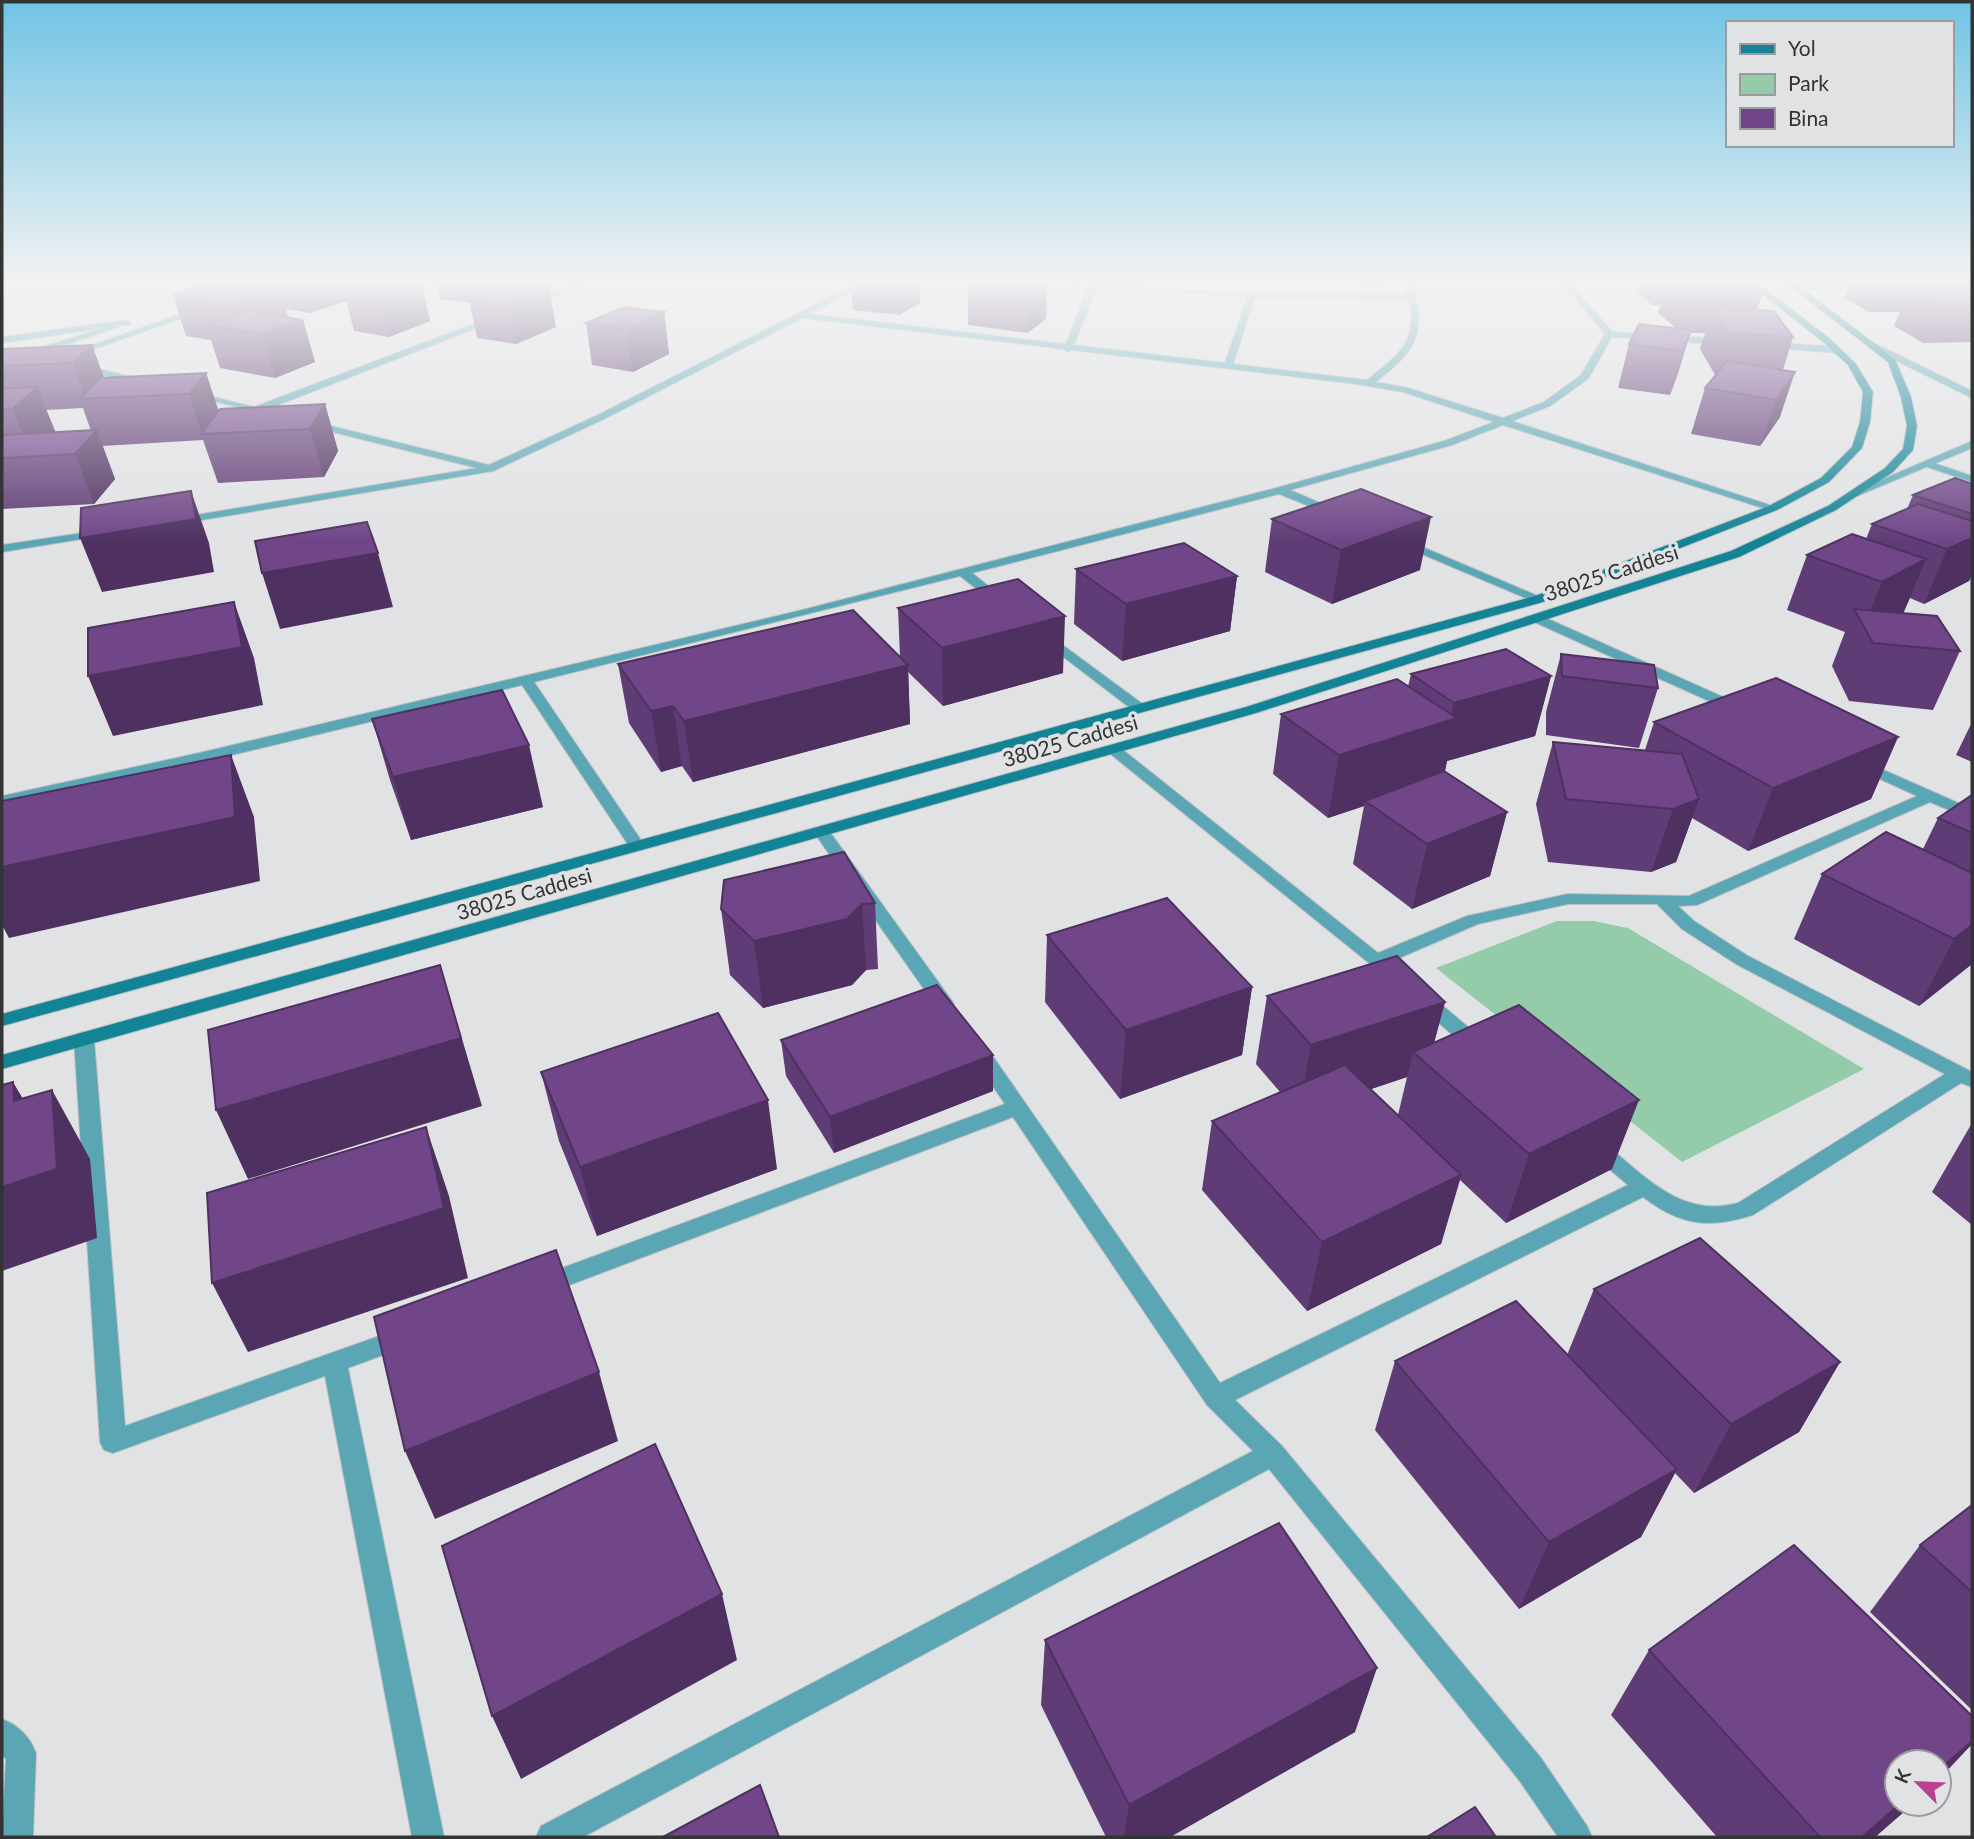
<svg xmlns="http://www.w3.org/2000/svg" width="1974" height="1839" font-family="Lato,sans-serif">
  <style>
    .green { fill: #94ccaa }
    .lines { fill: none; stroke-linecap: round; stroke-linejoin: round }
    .minor-casing { stroke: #bebfc1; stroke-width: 2 }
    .tertiary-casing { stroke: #bebfc1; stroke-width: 2 }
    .secondary-casing { stroke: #bebfc1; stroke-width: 2 }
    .minor { fill: #5aa6b5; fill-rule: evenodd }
    .tertiary { fill: #5aa6b5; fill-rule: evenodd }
    .secondary { fill: #138496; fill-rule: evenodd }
    .wall { fill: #603c76; fill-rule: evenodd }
    .shaded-wall { fill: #4e3160 }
    .building { fill: #704689; stroke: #4e3160; stroke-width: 2 }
    .labels { text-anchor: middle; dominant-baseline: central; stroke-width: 7; stroke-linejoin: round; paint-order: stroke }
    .street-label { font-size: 21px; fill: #333434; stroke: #e1e2e4 }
  </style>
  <rect width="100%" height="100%" fill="#e1e2e4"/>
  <path class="green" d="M1557,921H1593L1628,928L1864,1069L1682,1162L1436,968Z"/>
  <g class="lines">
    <defs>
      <path id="minor" d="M576,283H588L533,306L526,304Z
        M858,283H868L810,314L1066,344L1090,283L1223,292L1407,295L1404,283H1412C1427,335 1417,349 1376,382L1408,388L1503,418L1544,402L1581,375L1605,334L1562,283H1570L1612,332L1725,339L1729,342L1725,345L1612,337L1588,379L1550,406L1512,421L1779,508L1769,510L1503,425L1452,445L1290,490L1339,511V515H1331L1279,494L972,573L1005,599V605H997L960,576L534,682L645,846L637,851L631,849L522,685L199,763L2,806V796L199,753L802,610L1276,488L1444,441L1494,422L1403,392L1356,384L1072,350L1068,352L1064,349L802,318L604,419L493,471L178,524L172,521L178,518L477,468L308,426L306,424L311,421L489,465L598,415ZM1097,287L1247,297L1225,363L1074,345ZM1255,297L1409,299C1418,343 1398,355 1367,380L1233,364Z
        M1796,285L1869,286L1873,288L1869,290L1793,289Z
        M497,315L500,319L265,410L274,412V416L188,395L193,392L254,407Z
        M128,320L131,324L2,343V337Z
        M1767,342L1837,347L1841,350L1837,353L1764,347Z
        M80,364L148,381L150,383L145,386L77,369V365Z
        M1928,461L1972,476V482L1924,466V462Z
        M102,530L106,531V535L2,552V545Z
        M1398,540H1406L1545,599L1543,602H1535L1398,544Z
        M1537,614L1741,705L1743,708L1736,712L1731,711L1532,621L1531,618Z
        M1045,632L1144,705V711H1134L1040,639L1038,636Z
        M1113,745L1118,746L1378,953L1467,916L1568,894L1689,896L1917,796L1856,768L1853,765L1856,762L1861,760L1972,809V820L1930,802L1697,905L1678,906L1694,921L1748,956L1972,1072V1087L1961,1083L1753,1215C1708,1229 1681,1226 1643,1197L1235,1400L1282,1446L1541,1758L1587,1826L1592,1837H1558L1519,1780L1269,1469L583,1837H536L541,1826L1253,1451L1207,1405L1013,1117L551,1292L543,1294L535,1292L531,1285L535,1278L1005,1104L970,1053L973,1048H987L1220,1383L1628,1185L1589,1152L1586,1147L1589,1142L1596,1139L1603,1142C1644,1175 1681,1219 1738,1203L1945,1074L1736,964L1682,929L1657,904H1568L1478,924L1390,962L1405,976L1396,982L1390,980L1108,752L1106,749L1108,746Z
        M821,826L827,828L952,1001L954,1005L952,1009H938L813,831Z
        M1423,993L1430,995L1486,1042L1489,1047L1486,1052H1472L1416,1003L1414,999L1416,995Z
        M84,1032L91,1034L94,1039L125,1426L402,1328L410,1331L414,1338L410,1345L348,1368L444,1837H412L325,1376L113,1453L104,1450L100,1442L74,1039L77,1034Z
        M2,1719C18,1725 30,1737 36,1753L33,1837H2L6,1759L2,1755Z"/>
      <path id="tertiary" d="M198,308L205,310L74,356L67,354Z
        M112,325L119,327L2,366V360Z
        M1868,343H1874L1972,391V398L1868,347Z
        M1972,441V448L1857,496L1848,494Z"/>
      <path id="secondary" d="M1748,283H1757L1829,338L1856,364L1873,392L1870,422L1862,448L1829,482L1777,510L1543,602L2,1026V1014L1535,596L1769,506L1821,478L1852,447L1860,422L1863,392L1848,365L1823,342Z
        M1786,283H1795L1895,359L1911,397L1917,426L1913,450L1893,472L1836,510L1739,557L1256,713L2,1069V1055L1246,707L1731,551L1828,506L1885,468L1903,449L1907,426L1901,397L1888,362Z"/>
    </defs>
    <use href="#minor" class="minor-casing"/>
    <use href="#tertiary" class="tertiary-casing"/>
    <use href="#secondary" class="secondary-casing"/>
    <use href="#minor" class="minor"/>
    <use href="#tertiary" class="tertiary"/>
    <use href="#secondary" class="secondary"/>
  </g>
  <path class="wall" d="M268,283H421L430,321L389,337L354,331L346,301L310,313L286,309L288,318L303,320L315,362L275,378L220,368L211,340L186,336L173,295L269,287Z
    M436,283H522L556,327L516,344L477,338L470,303L439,299Z
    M851,283H920V303L899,315L853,310Z
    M971,283H1082L1080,286L1047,284L1046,319L1027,333L968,325V285Z
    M1276,283H1389L1388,286Z
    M1639,283H1749L1763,292L1757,310L1793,337L1783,370L1780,417L1760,446L1691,434L1705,388L1715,375L1700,349L1705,333H1690L1678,373L1670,395L1618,388L1629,344L1677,329L1658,313L1660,305H1652L1636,292Z
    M1825,283H1972V342L1923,343L1894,326L1900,312H1869L1844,298L1849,284Z
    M664,312L669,354L633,372L592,365L586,323Z
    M92,345L104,378L206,373L219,412L325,404L338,451L324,477L218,483L203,440L102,446L115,479L94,504L2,509V349ZM83,408L91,431L55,433L46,410Z
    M1972,484V574L1969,581L1924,604L1910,598L1903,613L1960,651L1933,710L1849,701L1832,666L1845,632L1787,610L1807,555L1866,539L1872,524L1907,509L1913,495Z
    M1272,519L1420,570L1332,604L1265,572Z
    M1076,569L1237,576L1230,631L1122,661L1074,624Z
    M898,608L1063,673L943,706L908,672L910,724L693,782L682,766L661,772L629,723L618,664L900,657Z
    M1561,654L1658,688L1639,748L1546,735V712Z
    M1411,674L1551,676L1535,736L1447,761L1445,772L1507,812L1490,876L1412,909L1353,864L1364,806L1328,818L1273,774L1281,714L1408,687Z
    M372,719L543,807L411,840L390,780Z
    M1654,722L1898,737L1871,799L1748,851L1692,818L1676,862L1651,872L1548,862L1536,804L1553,742L1645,750Z
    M1972,722V762L1956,755Z
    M1972,795V964L1919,1006L1794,939L1822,874L1923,849L1938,818Z
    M875,903L878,969L866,970L852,985L763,1008L730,975L721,909Z
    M1047,935L1252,987L1242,1055L1120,1099L1045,1002Z
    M1267,996L1445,1002L1434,1043L1612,1169L1506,1223L1460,1180L1441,1244L1307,1311L1202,1190L1212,1121L1280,1092L1256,1064ZM1407,1077L1398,1115L1370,1089Z
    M781,1040L993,1055V1091L834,1153L786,1076Z
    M541,1072L777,1169L597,1236L559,1141Z
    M1972,1123V1225L1932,1192Z
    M1594,1289L1840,1362L1799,1432L1694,1493L1675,1473L1641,1537L1519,1609L1375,1430L1395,1361L1567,1355Z
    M1972,1505V1710L1870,1612L1920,1545Z
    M1045,1640L1355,1732L1170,1837H1106L1041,1705Z
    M1649,1650L1972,1716V1744L1939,1779L1897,1804H1913L1875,1837H1717L1611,1715Z"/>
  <path class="shaded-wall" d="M302,283H348L350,291L343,290L346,301L310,313Z
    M415,283H421L430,321L389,337L379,296Z
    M470,283H512L473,298Z
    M898,283H920V303L899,315Z
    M1041,283H1047L1046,319L1027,333L1028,292Z
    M549,287L556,327L516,344L508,303Z
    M280,289L290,325L303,320L315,362L275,378L262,334L240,331L232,304Z
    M664,312L669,354L633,372L626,329Z
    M1691,330L1678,373L1670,395L1683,351Z
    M92,345L108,389L86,399L73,363Z
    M1795,372L1780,417L1760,446L1776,400Z
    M206,373L221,419L202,434L189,394Z
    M37,387L56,433L32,457L13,409Z
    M325,404L338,451L324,477L310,429Z
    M97,430L115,479L94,504L75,454Z
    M191,491L209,543L214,572L102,592L80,538Z
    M1431,517L1420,570L1332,604L1341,550Z
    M1972,535V574L1969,581L1924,604L1947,549Z
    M378,553L393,607L280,629L262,573Z
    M1926,559L1903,614L1864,626L1882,582Z
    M1237,576L1230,631L1122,661L1126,604Z
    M234,602L254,658L263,705L113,736L88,676Z
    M1065,616L1063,673L943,706L942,648Z
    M908,665L910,724L693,782L684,721Z
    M1551,676L1535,736L1447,761L1443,779L1365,801L1364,806L1328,818L1339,755L1450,720L1454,703Z
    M673,706L682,766L661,772L651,711Z
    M1898,737L1871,799L1748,851L1773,788Z
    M529,745L543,807L411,840L393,777Z
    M231,755L254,817L260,881L9,938L2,925V867Z
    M1699,799L1676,862L1651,872L1673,809Z
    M1507,812L1490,876L1412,909L1427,844Z
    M862,904L866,970L852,985L763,1008L754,941Z
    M1972,925V964L1919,1006L1954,939Z
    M440,965L482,1106L248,1179L216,1110Z
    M1252,987L1242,1055L1120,1099L1126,1030Z
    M1445,1002L1428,1065L1413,1052L1407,1077L1298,1114L1311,1045Z
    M993,1055V1091L834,1153L830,1117Z
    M13,1082L53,1150L52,1090L90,1159L97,1238L2,1271V1187L14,1101Z
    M768,1100L777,1169L597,1236L580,1167Z
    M1639,1100L1612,1169L1506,1223L1529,1154Z
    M426,1127L449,1196L468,1278L248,1352L212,1283Z
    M1461,1175L1441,1244L1307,1311L1322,1242Z
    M1840,1362L1799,1432L1694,1493L1731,1424Z
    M599,1372L618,1441L435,1519L405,1451Z
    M1677,1469L1641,1537L1519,1609L1549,1542Z
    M722,1594L737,1660L521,1779L492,1716Z
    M1377,1668L1355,1732L1170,1837H1124L1129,1805Z
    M1972,1741V1744L1939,1779V1770Z
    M1900,1804H1913L1875,1837H1862Z"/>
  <path class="building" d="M210,283H243L280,289L232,304L173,295Z
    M365,283H415L379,296L343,290Z
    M505,283H522L549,287L508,303L468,297Z
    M971,283H1041L1028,292L968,285Z
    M1682,283H1749L1763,292H1694Z
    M1909,286H1962L1972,291V301L1939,302Z
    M624,307L664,312L626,329L586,323Z
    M1713,307L1774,311L1793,337L1729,333Z
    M248,311L303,320L262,334L206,325Z
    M1639,324L1691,330L1683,351L1629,344Z
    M92,345L73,363L2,366V349Z
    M1727,361L1795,372L1776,400L1705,388Z
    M206,373L189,394L80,399L100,378Z
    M37,387L13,409L2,410V389Z
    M325,404L310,429L201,434L220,409Z
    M97,430L75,454L2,458V438L5,435Z
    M1955,478L1972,484V514L1913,495Z
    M1361,489L1431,517L1341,550L1272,519Z
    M191,491L196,519L80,538L81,508Z
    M1918,504L1972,521V538L1947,549L1872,524Z
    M367,522L378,553L262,573L255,541Z
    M1852,534L1926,559L1882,582L1807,555Z
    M1184,543L1237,576L1126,604L1076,569Z
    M1018,579L1065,616L942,648L898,608Z
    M234,602L242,647L88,676V628Z
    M1854,609L1937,616L1960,651L1873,643Z
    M853,610L908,665L684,721L673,706L651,711L618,664Z
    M1506,649L1551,676L1454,703L1411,674Z
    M1561,654L1654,665L1658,688L1562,676Z
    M1776,678L1898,737L1773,788L1654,722Z
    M1397,679L1457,718L1339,755L1281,714Z
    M502,690L529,745L393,777L372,719Z
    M1553,742L1682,754L1699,799L1673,809L1566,799Z
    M231,755L235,817L2,867V801Z
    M1444,771L1507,812L1427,844L1365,801Z
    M1972,795V833L1938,818Z
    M1886,832L1972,873V925L1954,939L1822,874Z
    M844,852L875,903L862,904L847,919L754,941L721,909L724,880Z
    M1167,898L1252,987L1126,1030L1047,935Z
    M1397,956L1445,1002L1311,1045L1267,996Z
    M440,965L461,1038L216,1110L208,1030Z
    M937,985L993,1055L830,1117L781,1040Z
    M1519,1005L1639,1100L1529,1154L1413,1052Z
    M718,1013L768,1100L580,1167L541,1072Z
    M1345,1065L1461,1175L1322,1242L1212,1121Z
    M13,1082L14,1101L52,1090L57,1169L2,1187V1085Z
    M426,1127L444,1208L212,1283L207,1193Z
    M1700,1238L1840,1362L1731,1424L1594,1289Z
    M556,1250L599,1372L405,1451L374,1317Z
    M1516,1301L1677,1469L1549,1542L1395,1361Z
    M655,1444L722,1594L492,1716L442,1546Z
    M1972,1505V1592L1920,1545Z
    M1279,1523L1377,1668L1129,1805L1045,1640Z
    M1794,1545L1972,1716V1741L1939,1770V1762H1897V1804H1900L1862,1837H1820L1649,1650Z
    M760,1785L779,1837H663Z
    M1475,1807L1496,1837H1427Z"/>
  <linearGradient id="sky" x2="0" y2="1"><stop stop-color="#6fc4e4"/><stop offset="0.52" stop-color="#f2f2f3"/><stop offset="1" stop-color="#f2f2f3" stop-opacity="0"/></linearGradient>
  <rect width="1974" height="541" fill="url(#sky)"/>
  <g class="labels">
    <g class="street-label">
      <text transform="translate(1611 572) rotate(-18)">38025 Caddesi</text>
      <text transform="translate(1070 740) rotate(-16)">38025 Caddesi</text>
      <text transform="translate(524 893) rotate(-16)">38025 Caddesi</text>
    </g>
  </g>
  <rect width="1974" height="1839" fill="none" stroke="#333434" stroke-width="7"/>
  <rect x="1726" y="21" width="228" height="126" fill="#e1e2e4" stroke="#9b9c9e" stroke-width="2"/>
  <rect x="1740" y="44" width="35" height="10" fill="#138496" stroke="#9b9c9e" stroke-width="2"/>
  <text x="1788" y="56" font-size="21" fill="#333434">Yol</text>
  <rect x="1740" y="74" width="35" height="21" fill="#94ccaa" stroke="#9b9c9e" stroke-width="2"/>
  <text x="1788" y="91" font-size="21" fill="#333434">Park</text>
  <rect x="1740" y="108" width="35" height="21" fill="#704689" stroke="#9b9c9e" stroke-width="2"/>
  <text x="1788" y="126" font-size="21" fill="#333434">Bina</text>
  <g transform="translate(1918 1783) rotate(294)"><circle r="33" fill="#e1e2e4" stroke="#9b9c9e" stroke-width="2"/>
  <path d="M0-5L12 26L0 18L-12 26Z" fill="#ba4092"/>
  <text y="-10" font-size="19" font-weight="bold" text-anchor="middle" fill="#333434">K</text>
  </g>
</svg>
